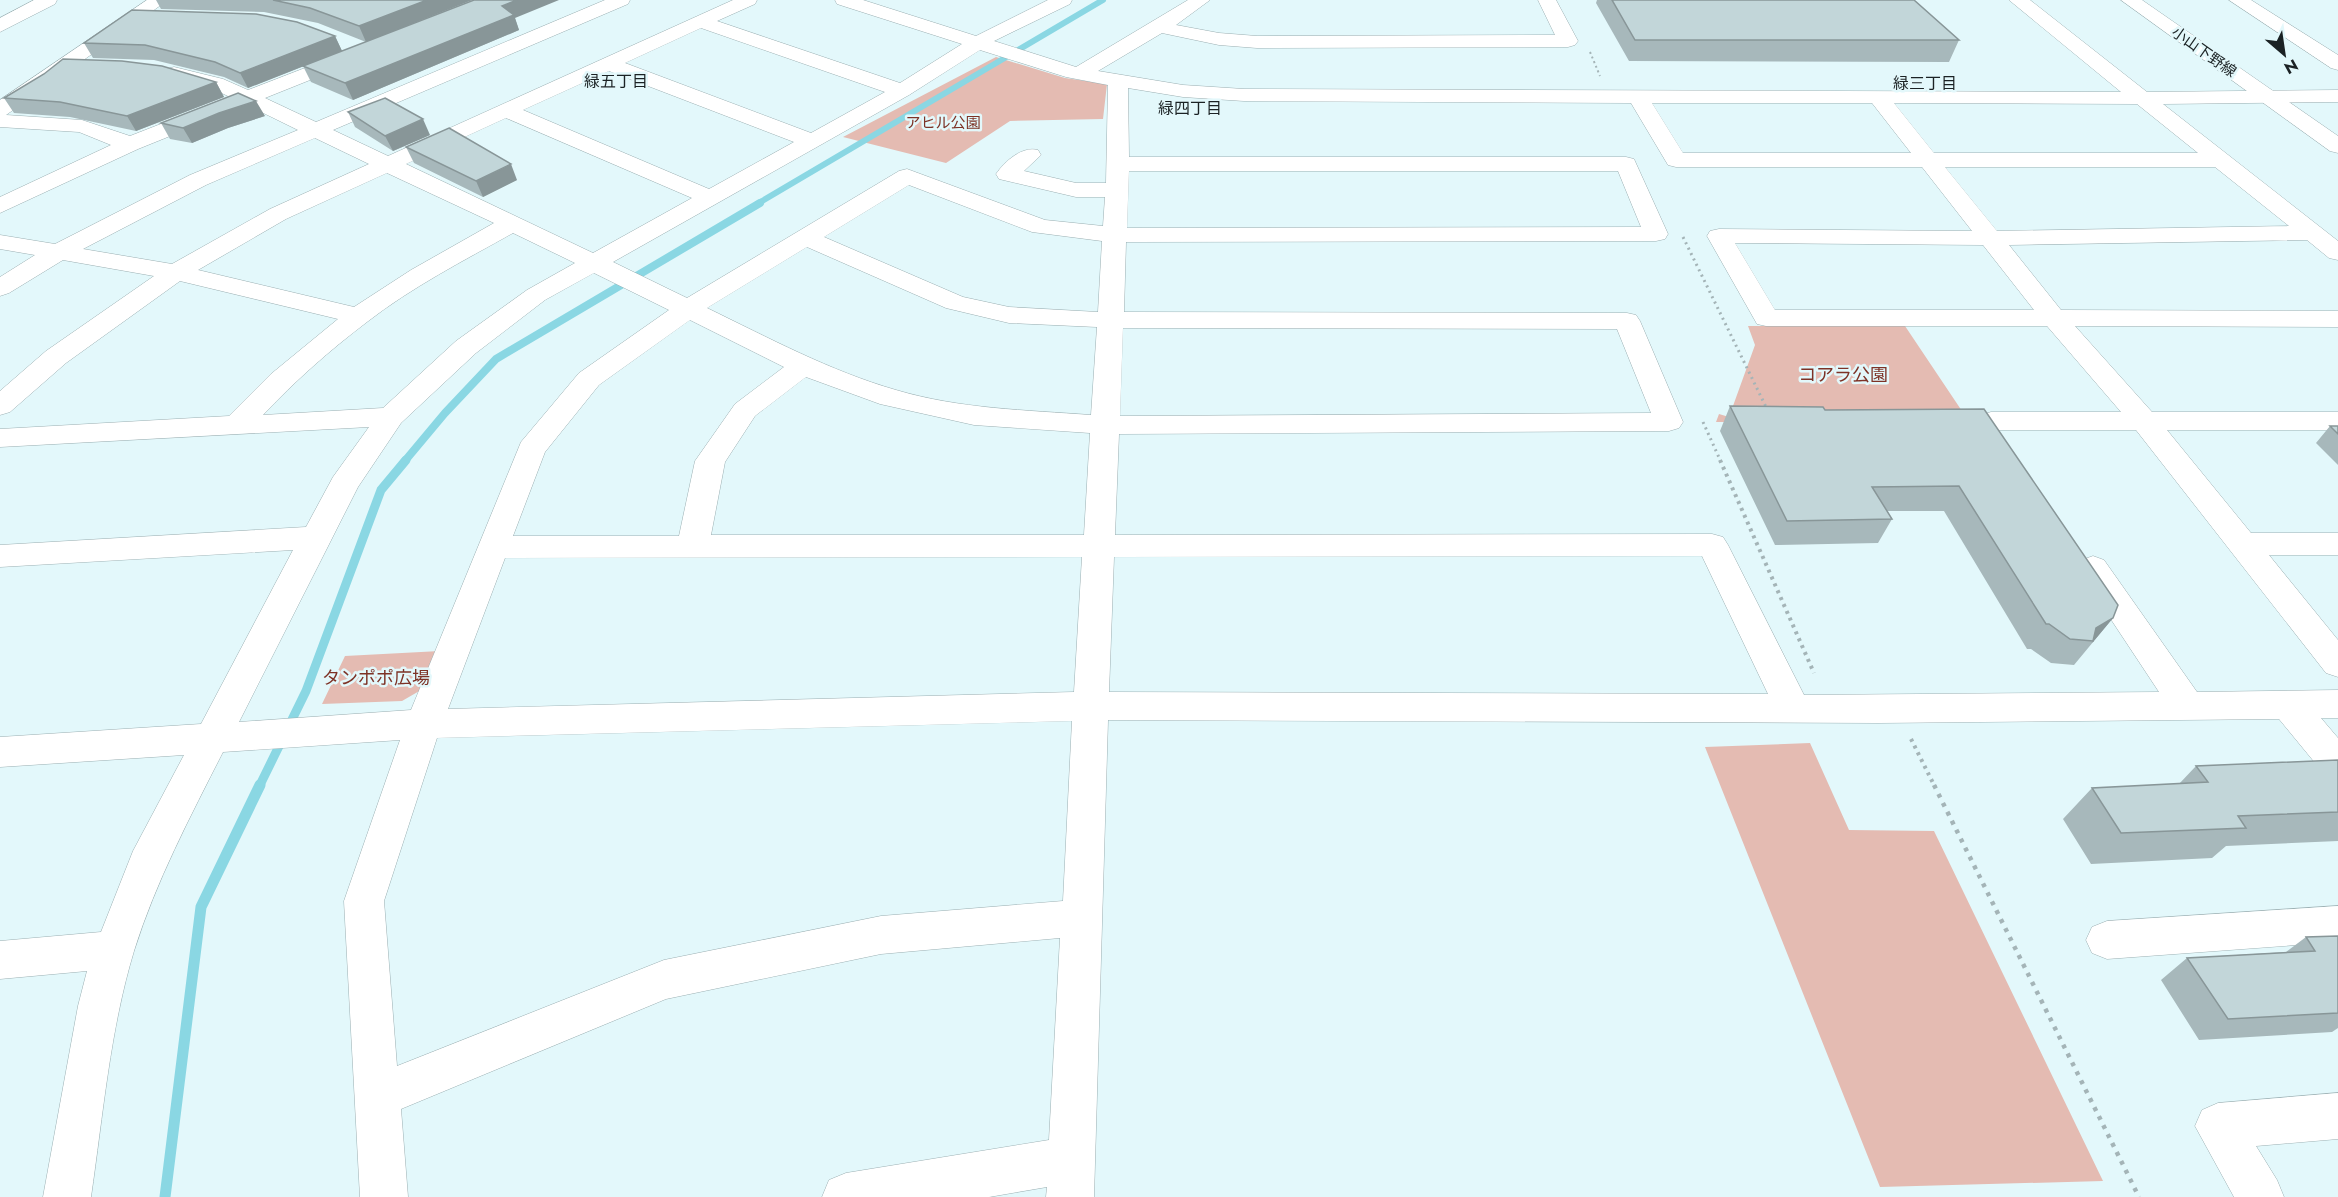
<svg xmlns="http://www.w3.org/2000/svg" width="2338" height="1197" font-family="Jost,'Noto Sans JP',sans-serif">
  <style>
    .green { fill: #e4bbb2 }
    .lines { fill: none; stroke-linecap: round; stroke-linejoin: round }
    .stream-far3 { stroke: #8ad7e3; stroke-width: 6 }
    .stream-far2 { stroke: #8ad7e3; stroke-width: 8 }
    .stream-far1 { stroke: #8ad7e3; stroke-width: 9 }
    .stream { stroke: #8ad7e3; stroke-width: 11 }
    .minor-casing { stroke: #9bafb2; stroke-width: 1 }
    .major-casing { stroke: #9bafb2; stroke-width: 1 }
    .path-far3 { stroke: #a4b4b7; stroke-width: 2; stroke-dasharray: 2 3; stroke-linecap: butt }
    .path-far2 { stroke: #a4b4b7; stroke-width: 3; stroke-dasharray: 2 4; stroke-linecap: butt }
    .path-far1 { stroke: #a4b4b7; stroke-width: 4; stroke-dasharray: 3 4.5; stroke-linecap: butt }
    .path { stroke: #a4b4b7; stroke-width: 4.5; stroke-dasharray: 4 6; stroke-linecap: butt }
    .minor { fill: #fff; fill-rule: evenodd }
    .major { fill: #fff; fill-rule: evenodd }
    .wall { fill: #a7b8bb }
    .shaded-wall { fill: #889698 }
    .building { fill: #c2d6d9; stroke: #889698; stroke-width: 1.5 }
    .labels { text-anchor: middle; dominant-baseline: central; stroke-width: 5; stroke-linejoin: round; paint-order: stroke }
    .far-street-label { font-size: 15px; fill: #1b2224; stroke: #e3f8fb }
    .far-park-label { font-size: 15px; fill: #7d3226; stroke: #e3f8fb }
    .far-neighbourhood-label { font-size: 16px; fill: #1b2224; stroke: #e3f8fb }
    .park-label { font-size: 18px; fill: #7d3226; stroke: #e3f8fb }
  </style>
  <rect width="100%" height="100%" fill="#e3f8fb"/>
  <path class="green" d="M996,57L1065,78L1107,84L1103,119L1010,121L946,163L843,137Z
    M1748,326H1905L1970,423L1716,422L1719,414L1729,417L1755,345Z
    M440,651L428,686L402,701L322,704L345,656Z
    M1810,743L1849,830L1934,831L2103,1181L1880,1187L1705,747Z"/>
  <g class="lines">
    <path class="stream-far3" d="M757,204L1103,0"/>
    <path class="stream-far2" d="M404,462L445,413L496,359L760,203"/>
    <path class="stream-far1" d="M259,787L306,691L381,490L406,460"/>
    <path class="stream" d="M165,1197L201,907L260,785"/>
    <defs>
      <path id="minor" d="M34,0H57L55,4L0,32V18Z
        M147,0H168L6,115L82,120L130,136L230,97L209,87L167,77L164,73L167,69L174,67L223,79L248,90L341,54H355L358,58L355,62L265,98L316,122L605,0H630L628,4L333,130L388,156L733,0H757L755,4L717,21L900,83L962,44L837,4L835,0H863L976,36L1048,0H1072L1070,4L994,41L1076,67L1188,0H1210L1176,25L1219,33L1257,36L1555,35L1538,0H1556L1578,41L1575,45L1568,47L1257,48L1219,45L1162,33L1098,71L1183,85L1244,89L2121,92L2009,0H2030L2147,92L2338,90V102L2163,104L2338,241V260L2329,258L2307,240L2009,245L2061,310L2338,311V327L2075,326L2152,412H2338V430H2167L2251,533H2338V555H2269L2338,640V677L2326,673L2136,430H1991L1981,427L1977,421L1981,415L1991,412H2121L2047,326H1766L1757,324L1707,236L1710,231L1719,229L1972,231L1922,167H1676L1668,165L1631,103L1244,101L1183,97L1128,88L1129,157H1626L1634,159L1668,234L1665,239L1656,241L1126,242L1124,312L1627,313L1636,315L1640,321L1683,422L1679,428L1669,431L1119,434L1115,535L1712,534L1723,537L1728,545L1804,695L2159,692L2077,568L2082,560L2093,556L2104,560L2197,692L2338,690V718H2321L2338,738V779L2325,775L2279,719L1878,723L1108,720L1094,1197H1046L1047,1187L989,1197H822L829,1180L846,1173L1049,1140L1060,938L881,954L666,999L401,1109L408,1197H360L344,901L400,740L223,752C190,817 156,881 134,951C110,1030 103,1115 91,1197H43L78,1006L87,971L0,979V941L101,932L133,851L184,755L0,767V737L201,724L293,550L0,567V545L306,527L333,477L369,427L0,447V429L229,416L271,374L338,319L180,281L66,363L10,412L0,415V391L46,351L154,276L63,260L9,293L0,296V277L35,255L0,249V235L55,244L190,175L298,130L247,105L138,149L0,213V197L111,145L79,132L0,127V100ZM701,28L885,92L811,133L625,63ZM980,50L1066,77L1108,85L1106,183H1076L1024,171L1041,155L1038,150C1022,146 1005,161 996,174L999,179L1076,197H1105L1103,226L1045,220L907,169L899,171L687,298L613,262L909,95ZM609,71L794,142L709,189L523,110ZM1652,103H1872L1911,153H1683ZM1894,103L2137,104L2198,153H1934ZM506,118L692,198L593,253L406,164ZM315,138L369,164L270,209L172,264L83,249L206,185ZM1945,167H2215L2289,226L1997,231ZM1129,171H1618L1641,227L1127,228ZM387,173L494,223L411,270L354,307L198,270L286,219ZM909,185L1032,232L1102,241L1098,312L1009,307L963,297L824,237ZM513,233L575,263L527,290L456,341L383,408L263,415C295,381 330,350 367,322C412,287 463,261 513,233ZM1735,243L1983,245L2034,310H1775ZM807,247L946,308L1009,323L1097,327L1091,415C1026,410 960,409 896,390C830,371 769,338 707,308ZM594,273L669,310L579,373L521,442L411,710L239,722L358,487L401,423L476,353L545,300ZM690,320L784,367L735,404L695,461L679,536H513L545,452L599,385ZM1123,328L1617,329L1651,413L1120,416ZM806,377L880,404L974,425L1090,433L1084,535H711L725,462L755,416ZM1702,556L1768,694L1109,692L1114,557ZM1082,557L1074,692L448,709L505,558ZM1072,721L1063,901L881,916L664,960L397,1066L384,901L437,738Z
        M2229,0H2251L2338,55V70L2331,68Z
        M2338,906V942L2107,959L2092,953L2086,940L2092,927L2107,921Z
        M2338,1093V1139L2256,1146L2277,1180L2284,1197H2234L2195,1126L2202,1110L2218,1103Z"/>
      <path id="major" d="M2121,0H2142L2338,136V153L2330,151Z"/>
    </defs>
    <use href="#minor" class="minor-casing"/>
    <use href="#major" class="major-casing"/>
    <path class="path-far3" d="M1590,52L1600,76"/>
    <path class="path-far2" d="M1683,237L1768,411
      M1703,422L1721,462"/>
    <path class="path-far1" d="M1720,460L1814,673
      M1911,739L1935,787"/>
    <path class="path" d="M1934,785L2139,1197"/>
    <use href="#minor" class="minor"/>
    <use href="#major" class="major"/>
  </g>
  <path class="wall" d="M156,0H472L366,42L318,23L264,12L161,9Z
    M1597,0H1914L1959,40L1949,62L1629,61L1596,3Z
    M515,18L519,30L353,100L311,82L303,66Z
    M335,36L342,51L248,88L224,77L154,60L93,58L84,43Z
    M216,82L224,97L136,131L70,117L14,113L4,98Z
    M348,112L430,135L393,151L355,127Z
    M265,116L228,128L192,143L170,139L161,123Z
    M406,147L517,180L483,197L414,163Z
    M1730,406L1825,410L1984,409L2113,618L2074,665L2051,663L2031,649H2027L1944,511H1887L1892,519L1878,543L1775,545L1720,431Z
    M2330,426H2338V465L2316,443Z
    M2338,760V841L2226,846L2212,858L2091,864L2063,819L2092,788L2179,784L2196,766Z
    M2338,936V1028L2332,1032L2199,1040L2161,980L2187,958L2286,952L2306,937Z"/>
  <path class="shaded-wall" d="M427,0H472L366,42L359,26Z
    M517,0H559L515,18L519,30L353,100L345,83L502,6Z
    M335,36L342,51L248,88L240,73Z
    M216,82L224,97L136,131L127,116Z
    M256,101L265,116L228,128L192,143L183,128L219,113Z
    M423,119L430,135L393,151L385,136Z
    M511,164L517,180L483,197L476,181Z
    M2113,618L2093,642L2091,643L2093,641L2096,628Z"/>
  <path class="building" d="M273,0H427L359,26L310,8Z
    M474,0H517L502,6L514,15L345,83L303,66Z
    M1612,0H1914L1959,40H1635Z
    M132,10L256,14L297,22L335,36L240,73L215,62L145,45L84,43Z
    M63,59L122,61L162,66L216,82L127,116L60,102L4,98L44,74Z
    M238,93L256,101L219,113L183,128L161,123Z
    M385,98L423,119L385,136L348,112Z
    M449,128L511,164L476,181L406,147Z
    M1730,406L1823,407L1825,410L1984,409L2118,605L2113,618L2096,628L2093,641L2070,639L2049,624H2046L1959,486L1872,487L1892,519L1787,521Z
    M2330,426H2338V434Z
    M2338,760V812L2238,816L2246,828L2121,833L2092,788L2208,782L2196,766Z
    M2338,936V1013L2228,1019L2187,958L2315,951L2306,937Z"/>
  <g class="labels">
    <g class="far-street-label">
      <text transform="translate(2204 52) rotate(35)">小山下野線</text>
    </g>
    <g class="far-park-label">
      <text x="943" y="123">アヒル公園</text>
    </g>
    <g class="far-neighbourhood-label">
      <text x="616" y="81">緑五丁目</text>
      <text x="1925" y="83">緑三丁目</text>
      <text x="1190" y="108">緑四丁目</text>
    </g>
    <g class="park-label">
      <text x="1843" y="375">コアラ公園</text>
      <text x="376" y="678">タンポポ広場</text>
    </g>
  </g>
  <g transform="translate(2284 54) rotate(151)" stroke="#e3f8fb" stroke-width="4.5" paint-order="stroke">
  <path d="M0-4.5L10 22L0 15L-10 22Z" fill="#1b2224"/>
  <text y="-9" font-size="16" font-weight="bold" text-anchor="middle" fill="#1b2224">N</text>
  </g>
</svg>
